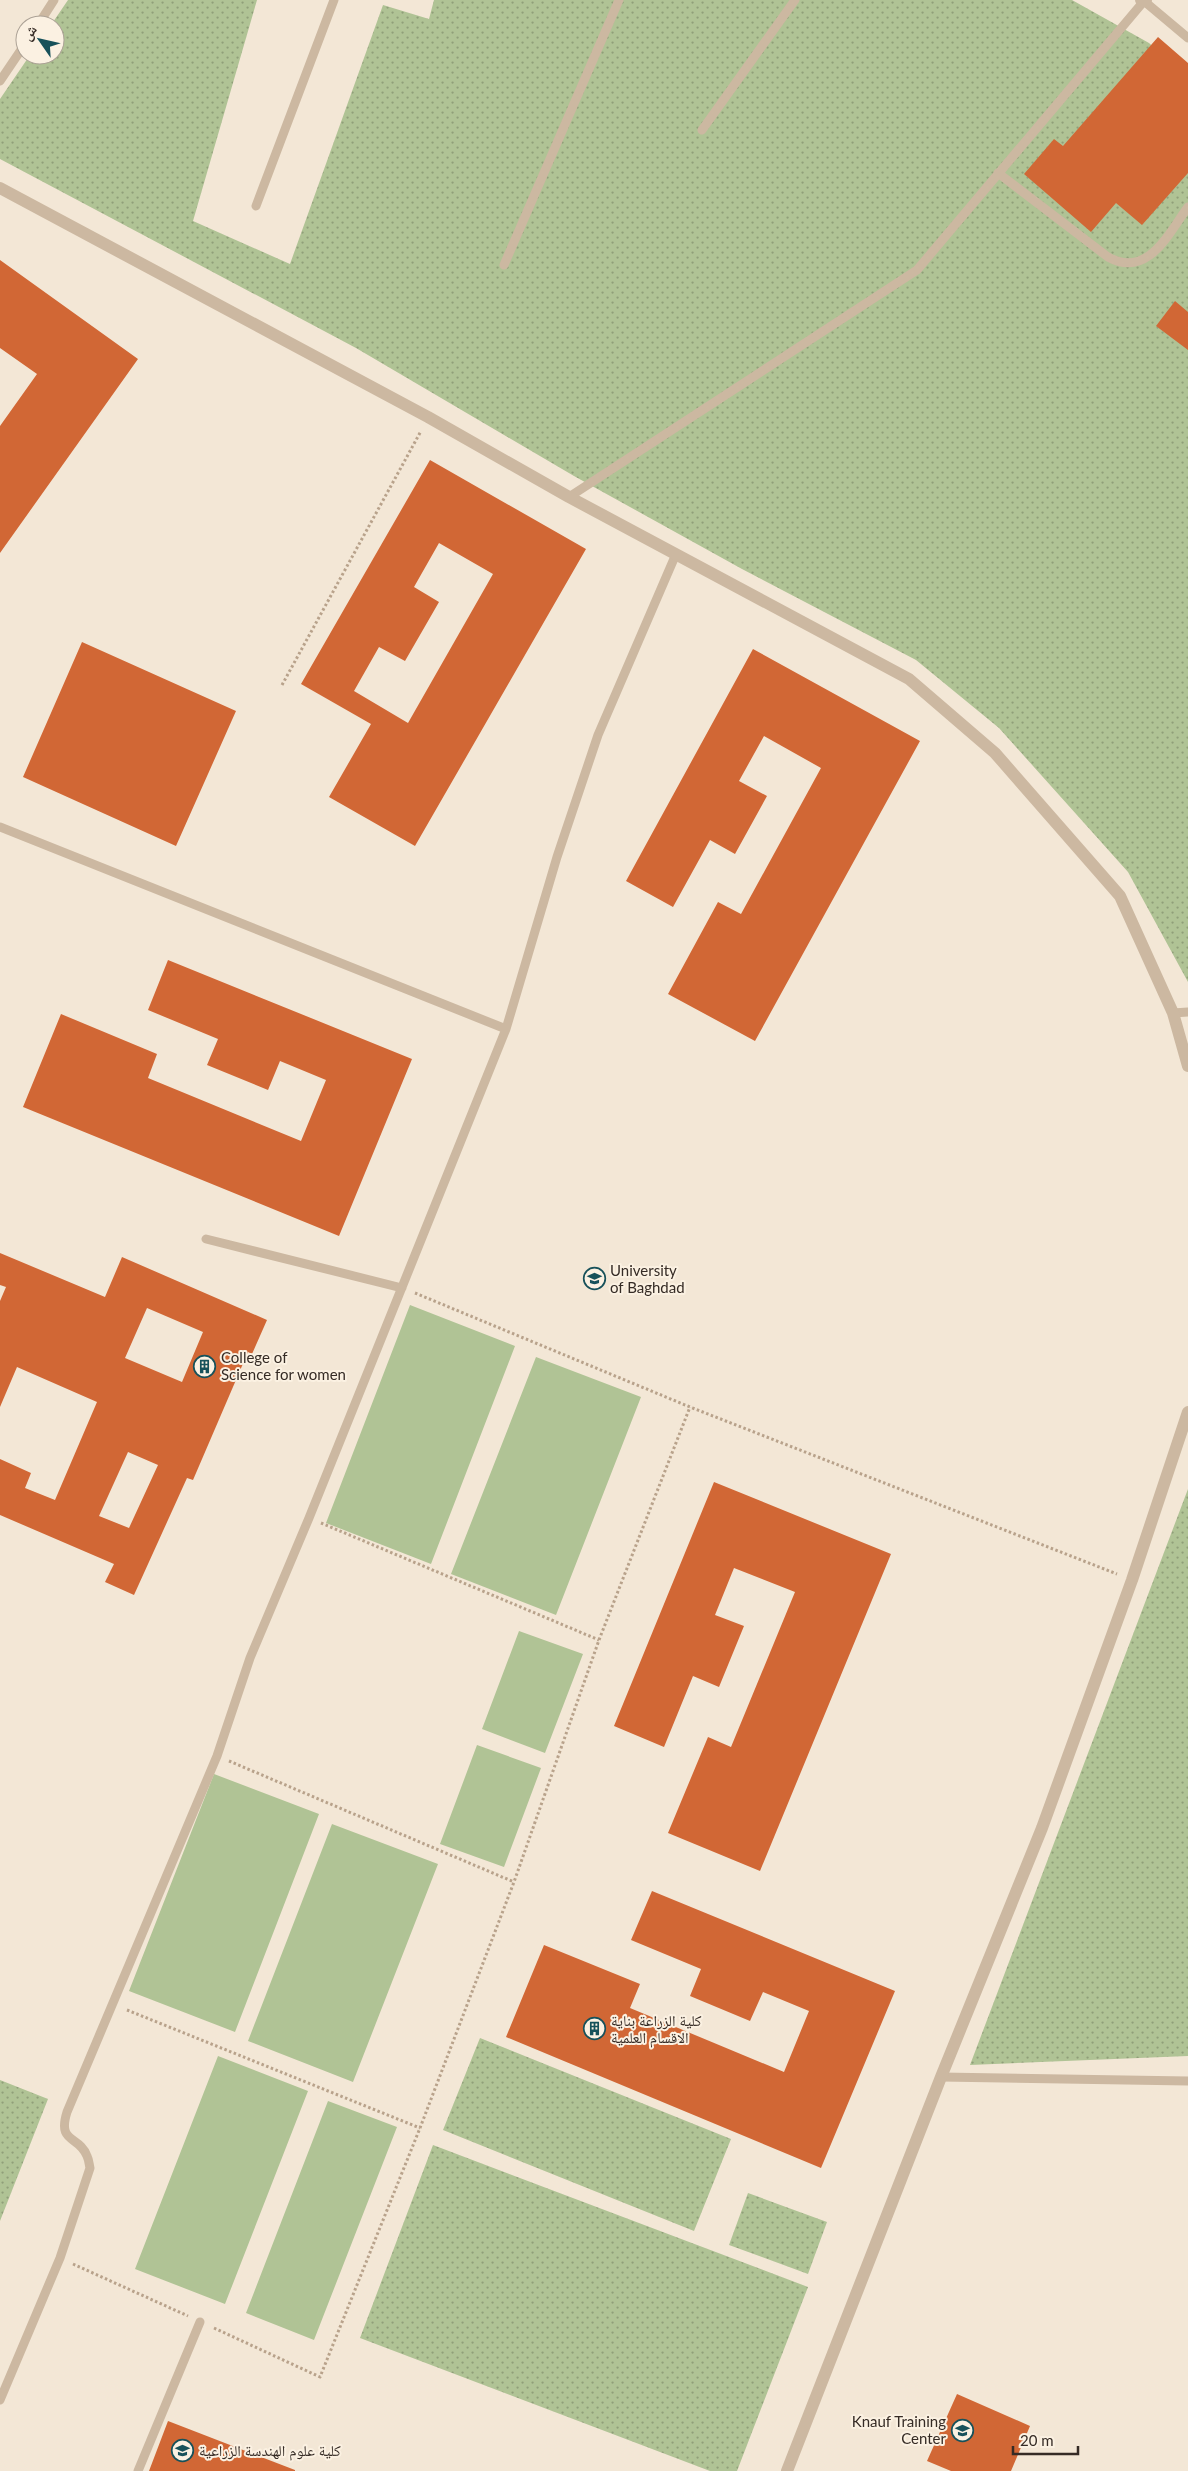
<svg xmlns="http://www.w3.org/2000/svg" width="1188" height="2471" font-family="Lato,'Noto Naskh Arabic',sans-serif">
  <style>
    .grass { fill: url(#grass-dots) }
    .pitch { fill: #b0c395 }
    .building { fill: #d16735; fill-rule: evenodd }
    .lines { fill: none; stroke-linecap: round; stroke-linejoin: round }
    .path { stroke: #b8a28b; stroke-width: 3; stroke-dasharray: 2.5 2.5; stroke-linecap: butt }
    .service { stroke: #ccb8a1; stroke-width: 9 }
    .minor { stroke: #ccb8a1; stroke-width: 12 }
    .tertiary { stroke: #ccb8a1; stroke-width: 12 }
    .labels { text-anchor: middle; dominant-baseline: central; stroke-width: 4; stroke-linejoin: round; paint-order: stroke }
    .poi-label { font-size: 15px; fill: #352b25; stroke: #fbf1e2; text-anchor: start }
  </style>
  <defs>
    <pattern id="grass-dots" width="8" height="8" patternUnits="userSpaceOnUse" patternTransform="scale(1.25)"><rect width="8" height="8" fill="#b0c395"/><path d="M2 2h.1M6 6h.1" fill="none" stroke="#909f79" stroke-width="1.8" stroke-linecap="round"/></pattern>
  </defs>
  <rect width="100%" height="100%" fill="#f3e7d6"/>
  <path class="grass" d="M68,0H257L193,221L290,264L383,5L429,19L434,0H1072L1149,43L1188,78V982L1128,872L999,728L916,660L742,569L574,476L356,348L0,159V99L30,55H55V25H51Z
    M1188,1489V2056L970,2065Z
    M480,2038L731,2139L694,2231L443,2130Z
    M0,2080L48,2099L0,2221Z
    M433,2145L808,2287L737,2471H710L360,2338Z
    M748,2193L827,2222L808,2274L729,2245Z"/>
  <path class="pitch" d="M410,1305L515,1346L431,1564L326,1523Z
    M536,1357L641,1397L556,1615L451,1574Z
    M519,1631L583,1654L545,1753L482,1729Z
    M477,1745L541,1768L504,1867L440,1844Z
    M214,1774L319,1814L235,2032L129,1991Z
    M332,1824L438,1864L353,2082L248,2041Z
    M218,2056L308,2091L225,2304L135,2269Z
    M328,2101L397,2127L314,2340L246,2313Z"/>
  <path class="building" d="M1158,37L1188,63V173L1142,225L1116,203L1091,232L1024,174L1054,139L1063,146Z
    M0,260L138,359L0,553V426L37,374L0,348Z
    M1175,301L1188,312V350L1156,326Z
    M430,460L586,549L415,846L329,797L371,724L301,684ZM439,543L493,574L408,723L354,691L379,647L405,661L439,602L414,587Z
    M82,642L236,711L176,846L23,777Z
    M753,649L920,741L755,1041L668,994L718,902L741,914L821,768L764,736L739,781L767,796L735,854L710,840L673,907L626,881Z
    M168,960L412,1059L339,1236L23,1107L61,1014L157,1054L148,1078L301,1141L326,1080L280,1061L268,1090L207,1065L218,1039L148,1010Z
    M0,1253L105,1297L122,1257L267,1320L252,1354L248,1352L193,1480L187,1478L134,1595L105,1582L114,1564L0,1515V1459L31,1473L25,1488L55,1500L97,1402L17,1367L0,1407V1301L6,1287L0,1285ZM147,1308L203,1332L182,1382L125,1358ZM128,1452L158,1465L129,1528L99,1516Z
    M714,1482L891,1554L760,1871L668,1833L708,1737L731,1747L795,1592L734,1568L715,1615L744,1626L719,1687L693,1676L664,1747L614,1726Z
    M652,1891L895,1991L821,2168L506,2037L544,1945L640,1984L630,2008L784,2072L809,2011L763,1992L750,2021L690,1996L701,1969L631,1940Z
    M957,2394L1030,2426L1011,2471H951L927,2461Z
    M168,2421L295,2470V2471H149Z"/>
  <g class="lines">
    <path class="path" d="M282,685L421,431
      M415,1293L690,1407L1117,1574
      M321,1523L599,1640
      M229,1761L514,1882
      M127,2010L420,2128
      M73,2264L188,2316
      M214,2328L320,2377L420,2128L514,1882L599,1640L690,1407"/>
    <path class="service" d="M38,25L54,0
      M0,81L25,44
      M702,130L795,0
      M998,173L1108,257C1148,279 1168,234 1188,207
      M256,206L334,0
      M504,265L619,0
      M569,497L917,270L1144,1L1188,38
      M0,827L506,1029
      M1173,1013L1188,1012
      M206,1239L402,1288
      M941,2077L1188,2081
      M0,2400L60,2258L90,2168C89,2164 89,2160 87,2156C79,2135 57,2144 67,2112L217,1756L250,1658L309,1518L506,1029L557,857L598,735L676,554
      M138,2471L200,2322"/>
    <path class="minor" d="M1141,0H1146"/>
    <path class="tertiary" d="M0,188L428,417L569,497L909,679L995,753L1120,896L1173,1013L1188,1066
      M787,2471L941,2077L1042,1828L1132,1580L1188,1412"/>
  </g>
  <defs>
    <symbol id="university-ring" viewBox="-11 -11 22 22"><circle r="9.5" fill="#fbf1e2" stroke="#17515a" stroke-width="1.5"/><path d="M0-5L7-2L0 1L-7-2ZM-4 1L0 2.5L4 1V4Q0 6-4 4Z" fill="#17515a"/></symbol>
    <symbol id="building-ring" viewBox="-11 -11 22 22"><circle r="9.5" fill="#fbf1e2" stroke="#17515a" stroke-width="1.5"/><path d="M-4-6H4V6H1V3H-1V6H-4ZM-2.5-4.3h1.7v1.8h-1.7ZM.8-4.3h1.7v1.8H.8ZM-2.5-1h1.7V.8h-1.7ZM.8-1h1.7V.8H.8Z" fill="#17515a"/></symbol>
    <symbol id="school-ring" viewBox="-11 -11 22 22"><circle r="9.5" fill="#fbf1e2" stroke="#17515a" stroke-width="1.5"/><path d="M0-5L7-2L0 1L-7-2ZM-4 1L0 2.5L4 1V4Q0 6-4 4Z" fill="#17515a"/></symbol>
  </defs>
  <g fill-rule="evenodd">
    <use href="#university-ring" x="582" y="1266" width="25" height="25"/>
    <use href="#building-ring" x="192" y="1354" width="25" height="25"/>
    <use href="#building-ring" x="582" y="2016" width="25" height="25"/>
    <use href="#school-ring" x="950" y="2418" width="25" height="25"/>
    <use href="#university-ring" x="170" y="2438" width="25" height="25"/>
  </g>
  <g class="labels">
    <g class="poi-label">
      <text x="610" y="1270">University<tspan x="610" dy="17">of Baghdad</tspan></text>
      <text x="221" y="1357">College of<tspan x="221" dy="17">Science for women</tspan></text>
      <text x="611" y="2020">كلية الزراعة بناية<tspan x="611" dy="17">الاقسام العلمية</tspan></text>
      <text x="946" y="2421" text-anchor="end">Knauf Training<tspan x="946" dy="17">Center</tspan></text>
      <text x="199" y="2450">كلية علوم الهندسة الزراعية</text>
    </g>
  </g>
  <g transform="translate(40 40) rotate(304)"><circle r="24" fill="#fbf1e2" stroke="#aca296"/>
  <path d="M0-4L9 19L0 12L-9 19Z" fill="#17515a"/>
  <text y="-8" font-size="14" font-weight="bold" text-anchor="middle" fill="#352b25">ش</text>
  </g>
  <path d="M1013 2446v8h65v-8" fill="none" stroke="#352b25" stroke-width="2.5"/>
  <text x="1020" y="2446" font-size="15" fill="#352b25" stroke="#fbf1e2" stroke-width="4" paint-order="stroke">20 m</text>
</svg>
